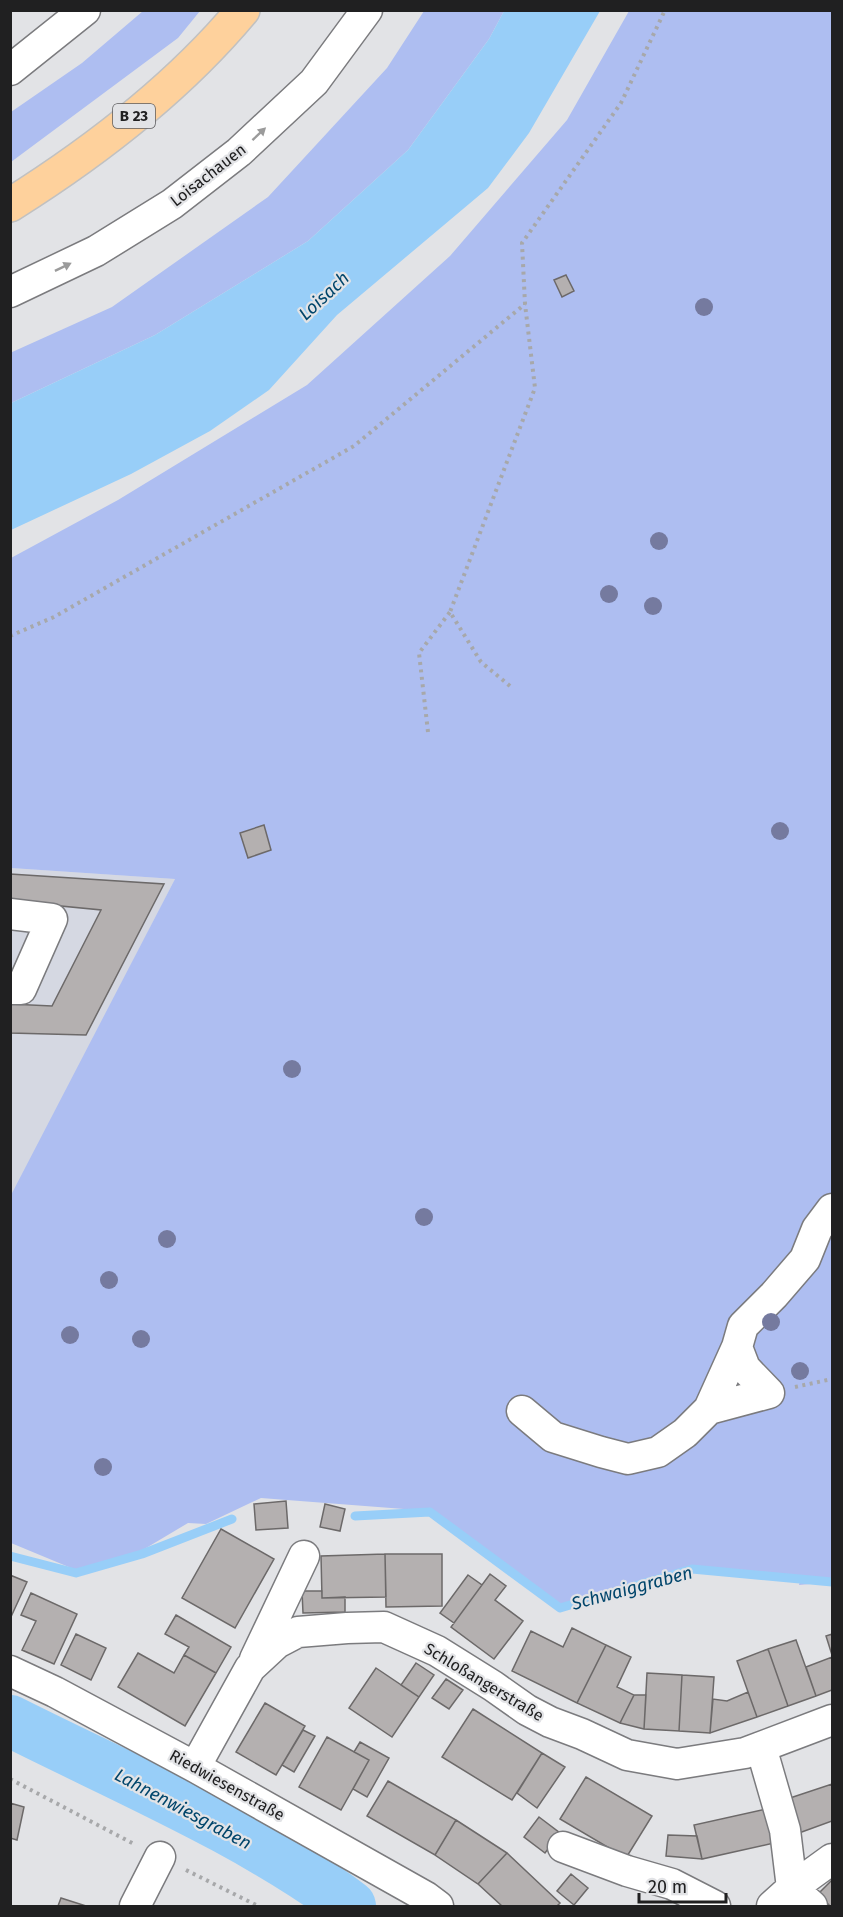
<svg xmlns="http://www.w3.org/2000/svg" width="843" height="1917" font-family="'Fira Sans',sans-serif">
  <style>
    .built { fill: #d5d8e2 }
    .green { fill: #aebef1 }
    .water { fill: #98cef8 }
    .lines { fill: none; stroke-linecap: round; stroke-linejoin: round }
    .stream { stroke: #98cef8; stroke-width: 9 }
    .river { stroke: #98cef8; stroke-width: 52 }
    .building { fill: #b4b0b0; stroke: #6c6969; stroke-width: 1.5 }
    .minor-casing { stroke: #7b7b7e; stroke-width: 33 }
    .major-casing { stroke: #c1c1c1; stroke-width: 36 }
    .path { stroke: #a7a8aa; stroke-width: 4; stroke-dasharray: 3 4.5; stroke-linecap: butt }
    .minor { stroke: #fff; stroke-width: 30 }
    .major { stroke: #fed19c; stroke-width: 33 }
    .tree { fill: #757a9f }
    .oneway { fill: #9b9b9b }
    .labels { text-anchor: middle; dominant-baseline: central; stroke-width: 4.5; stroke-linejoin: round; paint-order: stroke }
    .shield { fill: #e2e3e6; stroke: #5a5a5c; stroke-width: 1.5 }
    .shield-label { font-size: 15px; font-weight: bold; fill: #202021 }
    .street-label { font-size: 16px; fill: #202021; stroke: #e2e3e6 }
    .water-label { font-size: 18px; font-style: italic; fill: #00456b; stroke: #e2e3e6 }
  </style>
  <rect width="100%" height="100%" fill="#e2e3e6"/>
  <path class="built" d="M11,868L175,879L11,1198Z"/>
  <path class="green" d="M143,11H200L178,38L11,162V112L82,63Z
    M424,11H504L489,39L408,150L308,241L155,335L11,403L10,353L112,307L268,197L387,68Z
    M629,11H832V1582L799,1585L801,1578L691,1567L560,1606L430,1511L261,1498L206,1524L188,1523L141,1551L76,1570L11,1543L10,1197L175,879L11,868V558L118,500L307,385L450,256L567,120Z"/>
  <path class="water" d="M504,11H600L529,133L488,188L337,315L269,390L210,431L131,474L11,530V403L155,335L308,241L408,150L489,39Z"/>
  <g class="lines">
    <path class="stream" d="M355,1516L430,1512L560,1608L692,1569L832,1582
      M10,1556L76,1573L142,1554L232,1519"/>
    <path class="river" d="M10,1721C123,1778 248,1830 350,1906"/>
  </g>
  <path class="building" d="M566,275L574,291L562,297L554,280Z
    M264,825L271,850L248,858L240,833Z
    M10,874L164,884L86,1035L10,1033V1004L52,1006L101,910L10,901Z
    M286,1501L288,1528L256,1530L254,1504Z
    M325,1504L345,1509L340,1531L320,1527Z
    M221,1529L274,1559L235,1628L182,1598Z
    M385,1554L386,1597L322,1598L321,1556Z
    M385,1554H442V1606L386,1607Z
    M490,1574L506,1586L495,1600L523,1621L494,1659L451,1627Z
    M10,1575L27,1582L10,1619Z
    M468,1575L482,1585L454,1623L440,1613Z
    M302,1591H322V1598L345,1597V1612L303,1613Z
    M31,1593L77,1614L54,1664L22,1650L36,1621L21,1615Z
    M176,1615L231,1647L216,1673L184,1655L189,1647L165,1634Z
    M572,1628L606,1645L577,1703L512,1671L531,1631L563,1647Z
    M76,1634L106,1648L91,1680L61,1665Z
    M832,1634V1655L826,1636Z
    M796,1640L816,1696L788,1706L768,1649Z
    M606,1645L631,1657L617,1687L634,1695L620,1723L577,1703Z
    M768,1649L788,1706L757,1717L737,1661Z
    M138,1653L174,1673L184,1655L216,1673L185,1726L118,1687Z
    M832,1657V1690L816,1696L806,1667Z
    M416,1663L434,1675L419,1697L401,1685Z
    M376,1668L419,1697L392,1737L349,1708Z
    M647,1673L682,1675L679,1731L644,1729Z
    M682,1675L714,1677L710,1733L679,1731Z
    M446,1679L463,1690L449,1709L432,1698Z
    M748,1692L757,1717L710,1733L713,1699L727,1701Z
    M634,1695H646L644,1729L620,1723Z
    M265,1703L305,1726L276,1775L236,1752Z
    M473,1709L542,1753L512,1800L442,1757Z
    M303,1730L315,1736L294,1772L282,1765Z
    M327,1737L369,1760L341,1810L299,1787Z
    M360,1742L389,1758L367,1797L353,1789L369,1760L354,1752Z
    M542,1753L565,1767L537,1808L517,1793Z
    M586,1777L652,1816L626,1858L560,1819Z
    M388,1781L456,1820L435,1855L367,1816Z
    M832,1784V1821L799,1833L787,1799Z
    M10,1803L24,1807L17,1840L10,1838Z
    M766,1809L774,1843L702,1859L694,1825Z
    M539,1817L560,1833L545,1853L524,1837Z
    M456,1820L507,1853L478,1884L435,1855Z
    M668,1835L697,1836L702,1859L666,1856Z
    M507,1853L560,1903L557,1906H502L478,1884Z
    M571,1874L588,1888L574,1905L557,1891Z
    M832,1880V1906H830L818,1894Z
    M61,1898L86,1906H58Z"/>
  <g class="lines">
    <defs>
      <path id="minor" d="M10,70L85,10
        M10,292L96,251L172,204L239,152L314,82L367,10
        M10,914L52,919L21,989H10
        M709,1409L769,1393L745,1368L737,1347L743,1326L774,1295L805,1259L817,1229L832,1209
        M522,1411L553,1437L601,1452L628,1459L658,1452L685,1433L709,1409L737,1347
        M255,1659L304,1556
        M10,1671L55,1692L195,1767L426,1897L438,1906
        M761,1747L785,1830L792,1888L812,1906
        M195,1767L250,1668L277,1643L298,1632L347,1628L384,1627L437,1651L493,1686L527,1710L550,1722L582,1734L627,1755L677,1764L745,1753L832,1720
        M563,1847L627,1871L672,1884L715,1906
        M135,1906L160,1857
        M772,1906L792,1888L832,1859"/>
      <path id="major" d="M10,205C96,151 178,88 243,10"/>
    </defs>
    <use href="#minor" class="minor-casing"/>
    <use href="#major" class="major-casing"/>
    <path class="path" d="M10,636L54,617L354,446L525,304
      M510,686L481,662L450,612L535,388L525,304L522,243L621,103L665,10
      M428,732L419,653L450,612
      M795,1387L832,1379
      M10,1779L134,1844
      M186,1870L258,1906"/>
    <use href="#minor" class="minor"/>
    <use href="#major" class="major"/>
  </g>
  <g class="tree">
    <circle cx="704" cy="307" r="9"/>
    <circle cx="659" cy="541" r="9"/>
    <circle cx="609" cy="594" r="9"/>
    <circle cx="653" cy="606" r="9"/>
    <circle cx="780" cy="831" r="9"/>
    <circle cx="292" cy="1069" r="9"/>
    <circle cx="424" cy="1217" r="9"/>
    <circle cx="167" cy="1239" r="9"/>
    <circle cx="109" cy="1280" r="9"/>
    <circle cx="771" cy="1322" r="9"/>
    <circle cx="70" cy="1335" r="9"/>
    <circle cx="141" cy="1339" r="9"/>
    <circle cx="800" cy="1371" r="9"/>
    <circle cx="103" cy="1467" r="9"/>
  </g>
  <defs><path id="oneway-solid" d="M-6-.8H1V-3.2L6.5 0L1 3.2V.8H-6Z" transform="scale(1.5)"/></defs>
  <g class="oneway">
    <use href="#oneway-solid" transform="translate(259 134) rotate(-43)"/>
    <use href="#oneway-solid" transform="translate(63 267) rotate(-26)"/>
  </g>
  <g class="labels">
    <rect class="shield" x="113" y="104" width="42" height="24" rx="4.5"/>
    <g class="shield-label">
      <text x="134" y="116">B 23</text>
    </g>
    <g class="street-label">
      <text transform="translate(208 175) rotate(-38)">Loisachauen</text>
      <text transform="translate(484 1682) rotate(31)">Schloßangerstraße</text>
      <text transform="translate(227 1785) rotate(29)">Riedwiesenstraße</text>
    </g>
    <g class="water-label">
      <text transform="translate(324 296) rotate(-43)">Loisach</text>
      <text transform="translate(632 1588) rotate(-15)">Schwaiggraben</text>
      <text transform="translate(183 1809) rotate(28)">Lahnenwiesgraben</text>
    </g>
  </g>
  <rect width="843" height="1917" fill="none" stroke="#202021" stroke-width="24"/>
  <path d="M639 1893v9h87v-9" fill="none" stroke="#202021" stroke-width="3"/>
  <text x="648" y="1893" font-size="18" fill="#202021" stroke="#e2e3e6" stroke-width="4.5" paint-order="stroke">20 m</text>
</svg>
